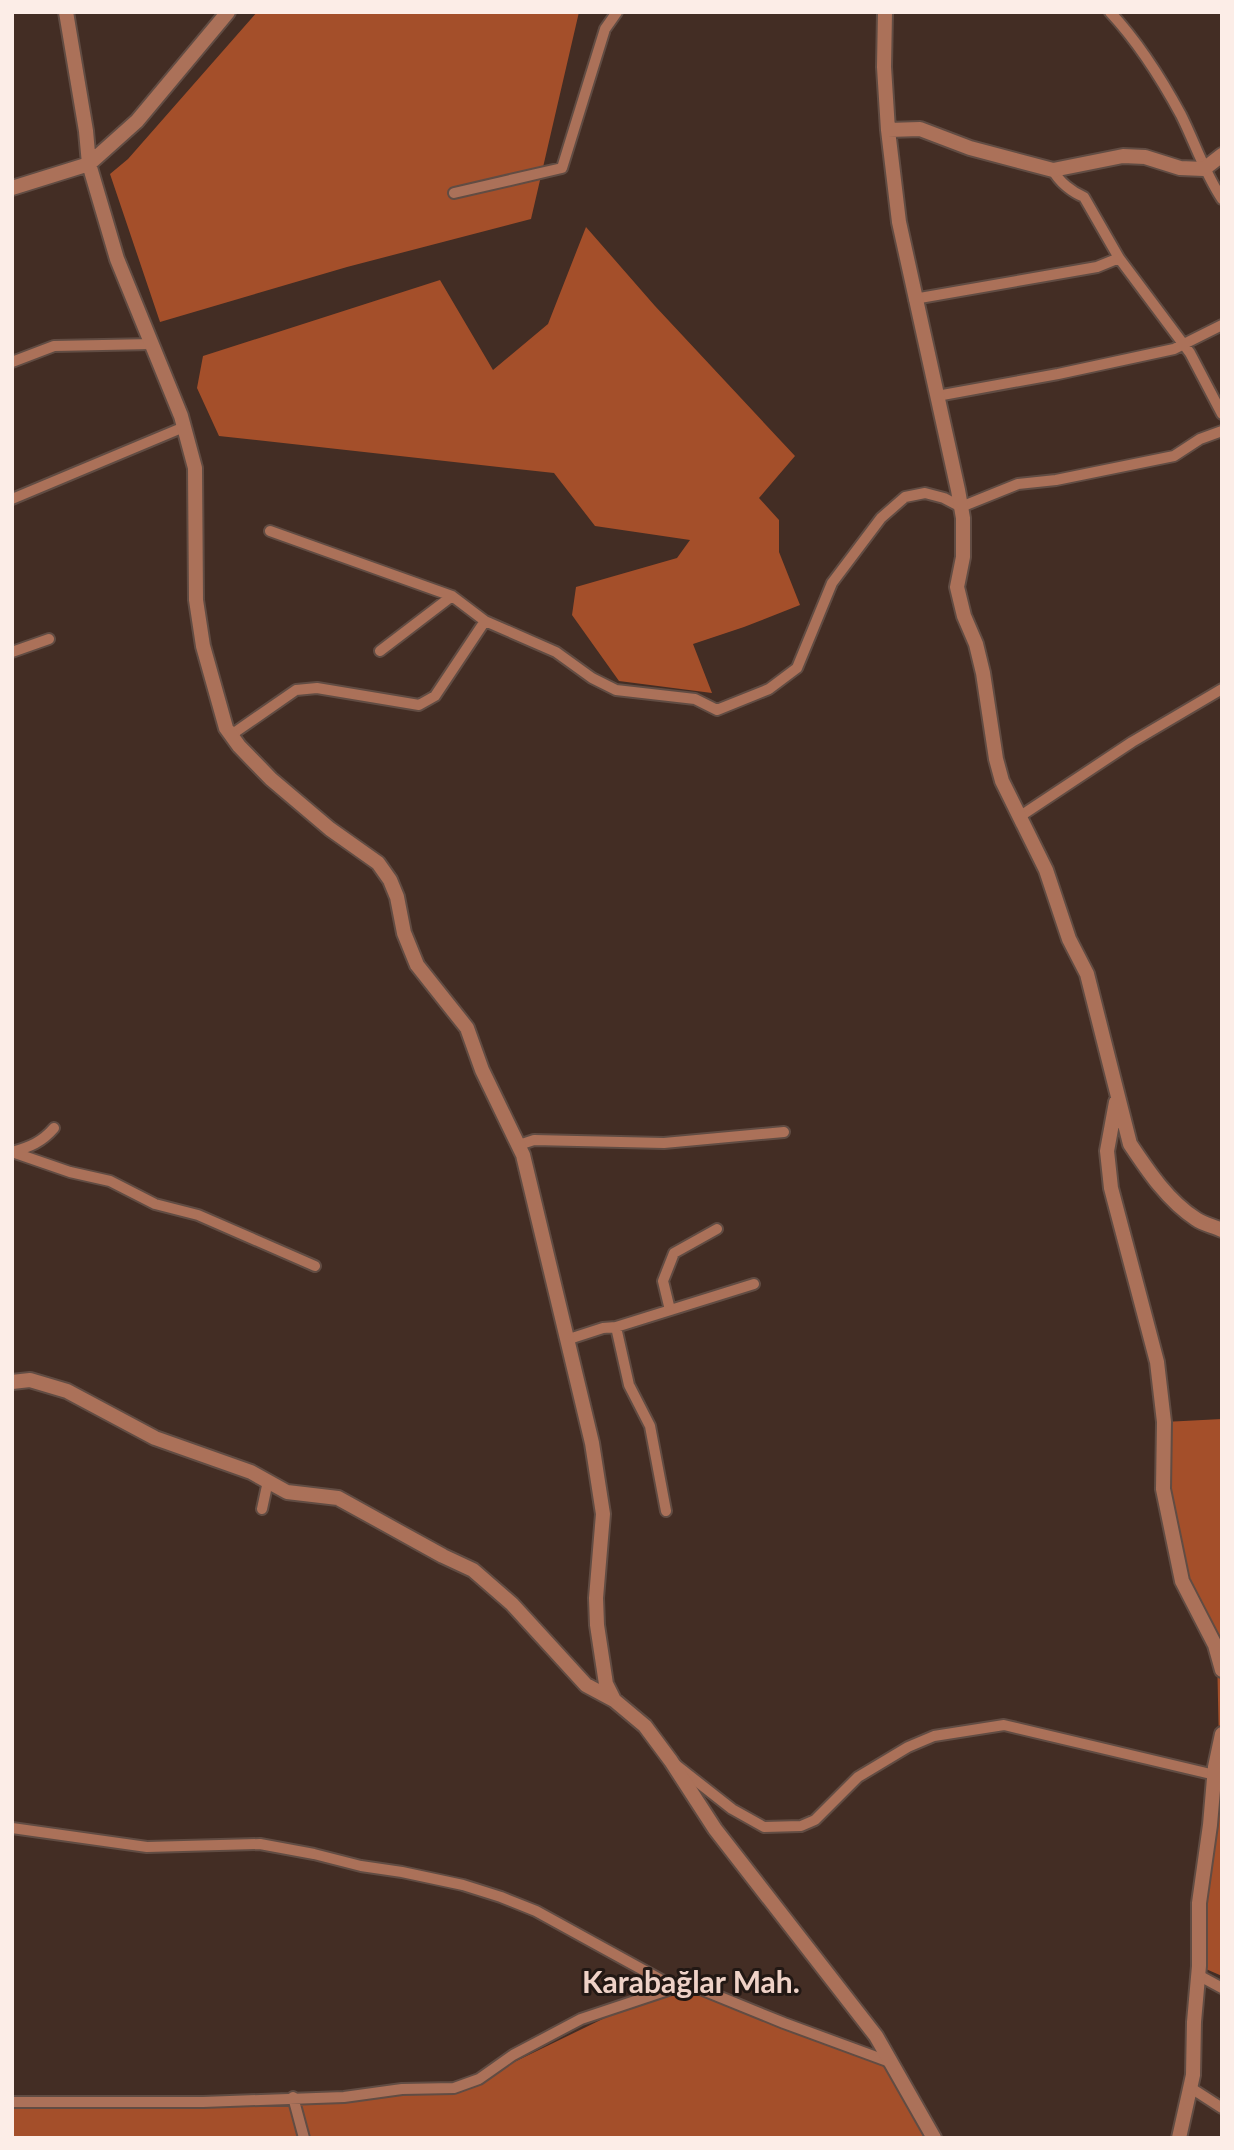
<svg xmlns="http://www.w3.org/2000/svg" width="1234" height="2150" font-family="Lato,sans-serif">
  <style>
    .forest { fill: #a44f2a }
    .lines { fill: none; stroke-linecap: round; stroke-linejoin: round }
    .minor-casing { stroke: #614c43; stroke-width: 14 }
    .tertiary-casing { stroke: #614c43; stroke-width: 18 }
    .minor { stroke: #ab7159; stroke-width: 10 }
    .tertiary { stroke: #ab7159; stroke-width: 14 }
    .labels { text-anchor: middle; dominant-baseline: central; stroke-width: 6; stroke-linejoin: round; paint-order: stroke }
    .district-label { font-size: 30px; font-weight: bold; fill: #efd2c7; stroke: #221814 }
  </style>
  <rect width="100%" height="100%" fill="#432d24"/>
  <path class="forest" d="M257,12H579L531,219L347,267L160,322L110,174L128,159Z
    M586,227L655,306L795,456L759,498L779,520V552L800,605L744,627L693,644L712,693L619,681L572,615L576,587L677,558L690,540L595,526L554,473L219,436L197,388L203,356L440,280L493,370L548,324Z
    M1222,1419V1747L1219,1746L1217,1654L1178,1558L1164,1422Z
    M1222,1756V1976L1199,1966Z
    M685,1979L890,2062L937,2138H12V2102L293,2097L479,2079Z"/>
  <g class="lines">
    <defs>
      <path id="minor" d="M1110,12C1139,43 1161,78 1181,115C1195,143 1204,172 1222,199
        M1053,170C1059,182 1072,192 1084,197L1119,258L1190,353L1222,414
        M454,193L562,168L605,29L617,12
        M914,299L1097,267L1119,258
        M12,362L54,346L152,344
        M937,396L1058,374L1174,349L1222,325
        M12,499L184,427
        M270,531L452,596L485,621
        M380,651L452,596
        M12,652L49,639
        M231,735L296,690L317,688L419,705L435,696L485,621L556,652L592,678L616,690L695,699L717,710L769,689L797,668L832,583L881,518L905,497L925,493L944,498L961,507L1018,484L1056,480L1174,456L1200,439L1222,431
        M1019,817L1132,742L1222,689
        M519,1145L534,1140L664,1143L784,1132
        M12,1152L70,1172L110,1181L155,1204L198,1215L315,1266
        M12,1152C30,1147 42,1142 54,1128
        M670,1310L663,1281L674,1253L717,1229
        M616,1327L629,1385L650,1426L666,1511
        M566,1340L603,1328L616,1327L754,1284
        M262,1509L268,1481
        M676,1765L732,1809L764,1827L801,1826L815,1820L858,1777L908,1747L934,1736L1004,1725L1215,1775
        M12,1828L147,1847L260,1844L314,1854L361,1866L402,1872L463,1885L501,1897L536,1911L665,1982L698,1988L784,2023L890,2062
        M1198,1975L1222,1988
        M1191,2088L1222,2108
        M293,2097L304,2138
        M12,2102H203L344,2097L402,2089L454,2088L479,2079L513,2055L581,2019L680,1986"/>
      <path id="tertiary" d="M66,12L86,131L89,164L117,259L181,416L195,468L196,600L203,646L226,728L239,746L271,779L330,829L378,863L390,880L397,897L404,933L417,965L467,1028L482,1070L523,1155L592,1443L603,1514L596,1598L597,1625L606,1684L614,1700
        M885,12L884,67L888,130L899,222L958,490L963,518V557L957,587L964,616L976,644L983,673L996,759L1002,781L1046,870L1069,939L1087,974L1130,1144C1148,1171 1168,1201 1196,1219C1203,1224 1213,1226 1222,1230
        M888,130L920,129L970,148L1053,170L1123,156L1145,157L1180,168L1204,169L1222,155
        M12,188L89,164L137,121L228,12
        M1116,1102L1107,1151L1111,1188L1157,1362L1164,1422L1163,1489L1182,1581L1215,1645L1222,1670
        M12,1382L30,1380L67,1391L155,1438L251,1472L287,1492L338,1498L443,1556L473,1570L512,1604L586,1685L614,1700L645,1726L671,1761L715,1829L876,2036L934,2138
        M1179,2138L1193,2075L1194,2022L1199,1966V1903L1210,1825L1215,1767L1222,1734"/>
    </defs>
    <use href="#minor" class="minor-casing"/>
    <use href="#tertiary" class="tertiary-casing"/>
    <use href="#minor" class="minor"/>
    <use href="#tertiary" class="tertiary"/>
  </g>
  <g class="labels">
    <g class="district-label">
      <text x="691" y="1981">Karabağlar Mah.</text>
    </g>
  </g>
  <rect width="1234" height="2150" fill="none" stroke="#fcede7" stroke-width="28"/>
</svg>
